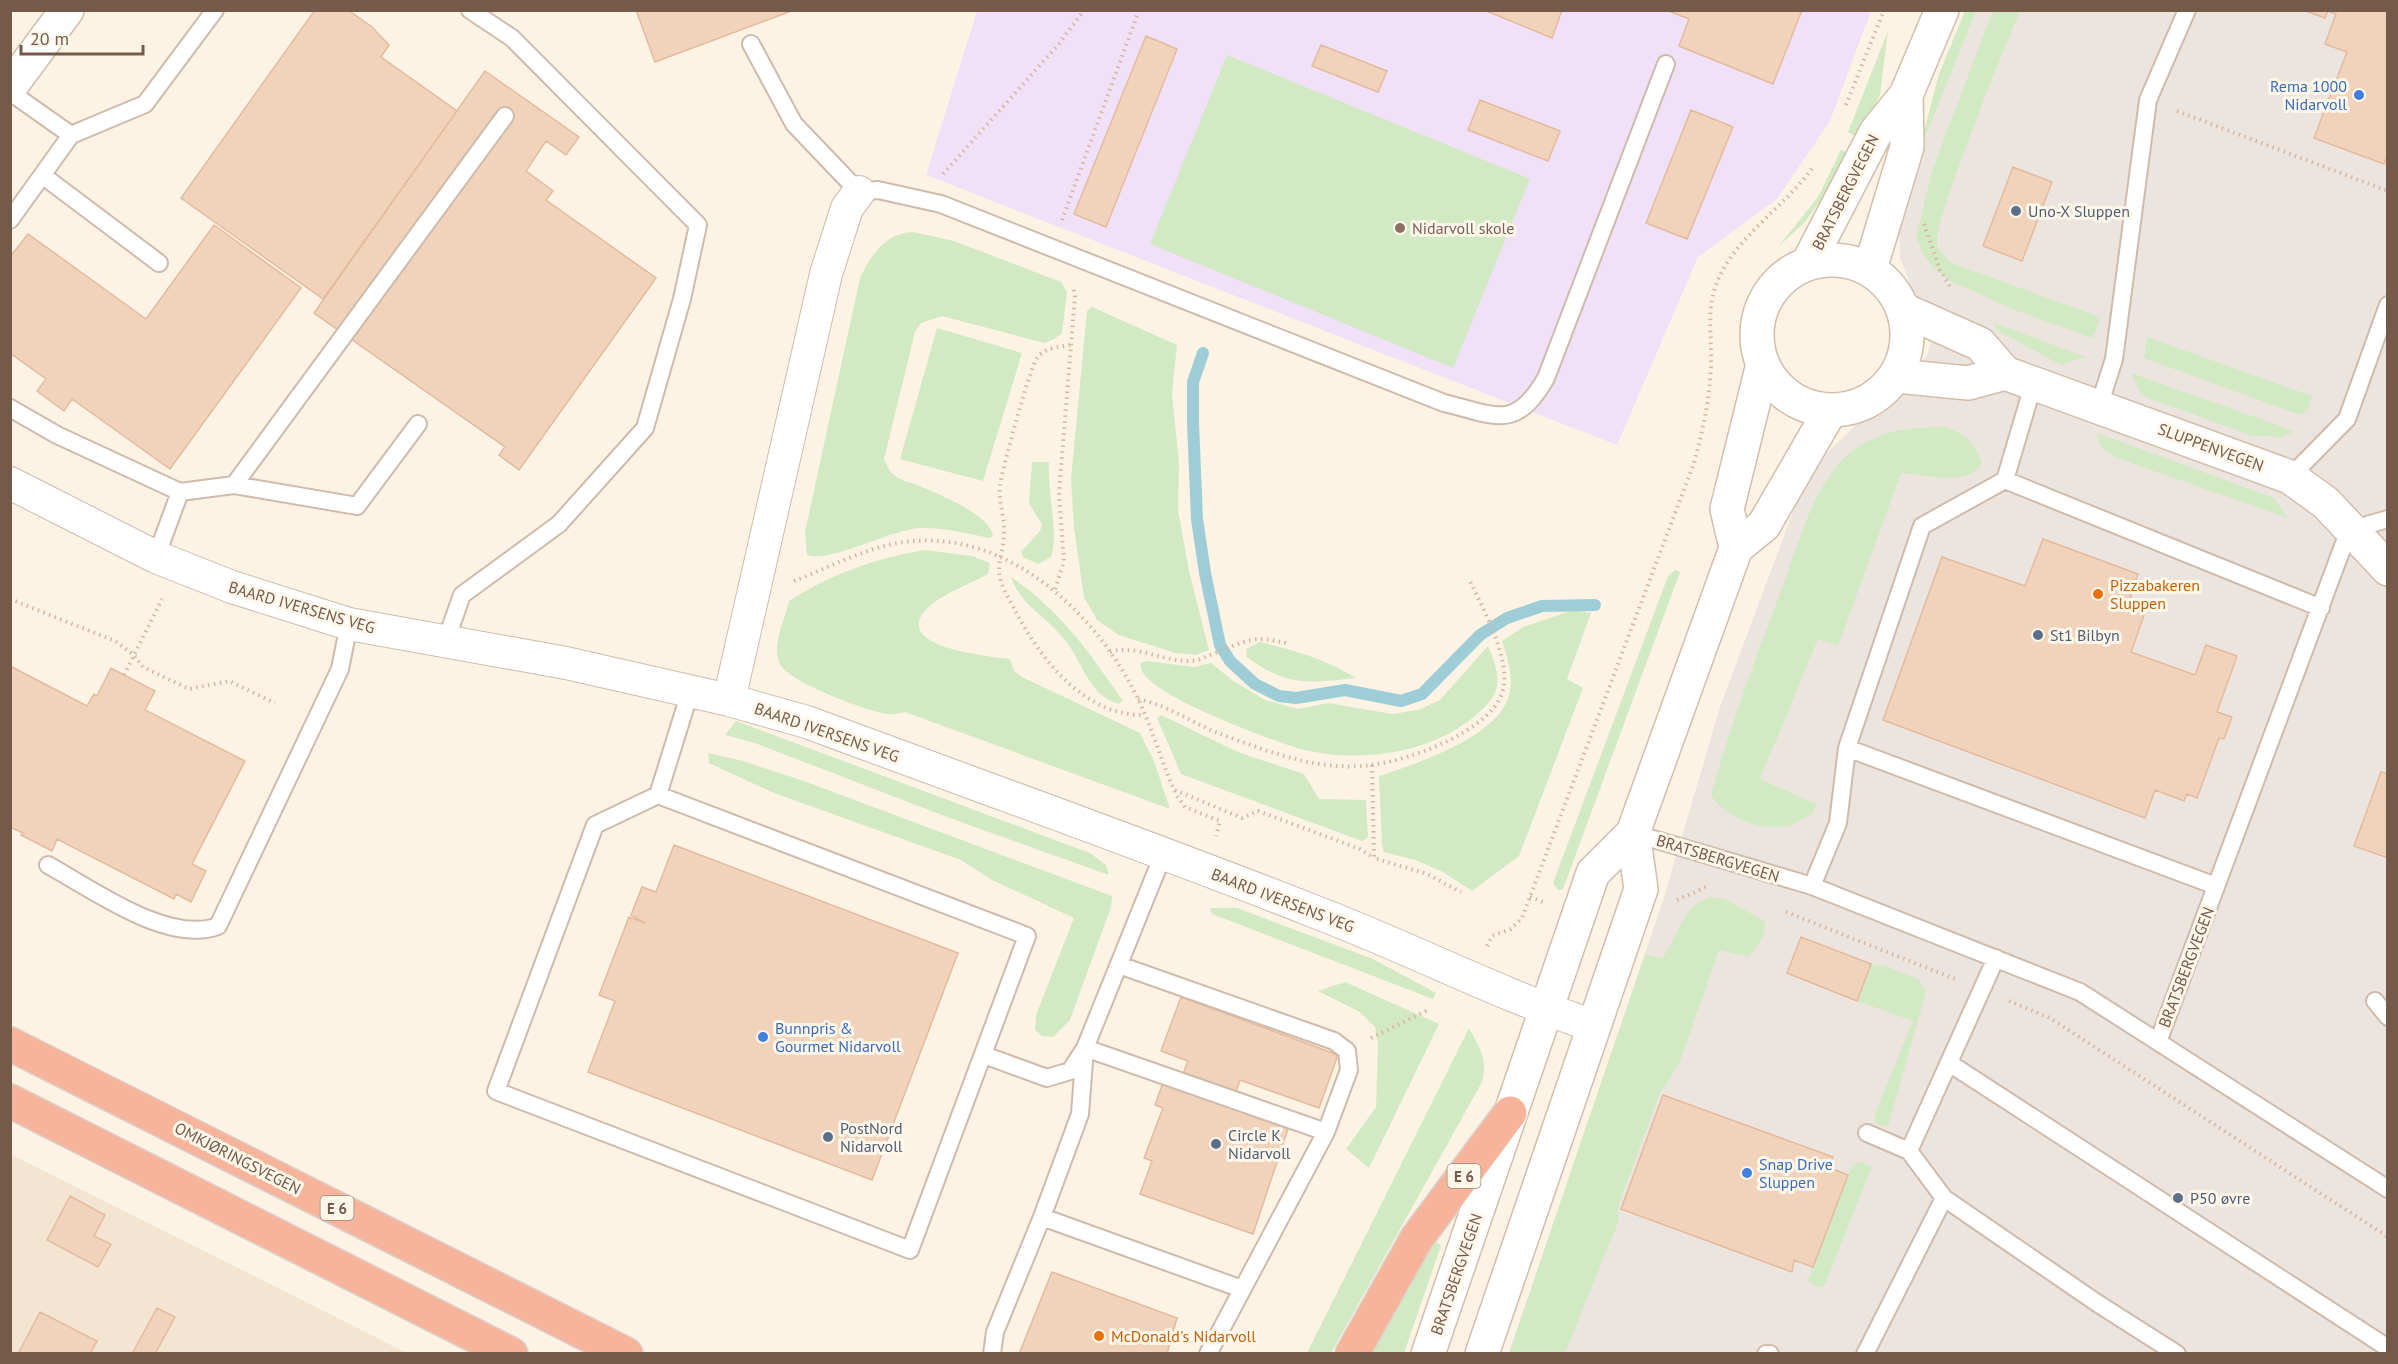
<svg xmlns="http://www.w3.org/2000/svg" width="2398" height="1364" font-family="'PT Sans',sans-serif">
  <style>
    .residential { fill: #f4e5d3 }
    .industrial { fill: #ece5df }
    .education { fill: #f0e1f8 }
    .green { fill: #d1eac3 }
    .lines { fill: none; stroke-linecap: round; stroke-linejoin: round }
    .stream { stroke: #9fcdd7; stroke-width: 12 }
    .building { fill: #f1d3bc; stroke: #e4ba9c; stroke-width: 1.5 }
    .lane-casing { stroke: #cebbab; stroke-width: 20 }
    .street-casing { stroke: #cebbab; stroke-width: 34 }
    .secondary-casing { stroke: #d3bdab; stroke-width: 36 }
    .highway-casing { stroke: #dbd4d0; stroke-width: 36 }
    .path { stroke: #d6b69f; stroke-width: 4; stroke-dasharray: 1.5 4.5; stroke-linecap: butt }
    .lane { stroke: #fff; stroke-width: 16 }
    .street { stroke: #fff; stroke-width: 32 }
    .secondary { stroke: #fff; stroke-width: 33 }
    .highway { stroke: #f6b59b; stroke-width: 33 }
    .shop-dot { fill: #3f7fe0; stroke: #fff7ea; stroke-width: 2 }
    .service-dot { fill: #5c6f8a; stroke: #fff7ea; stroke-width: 2 }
    .education-dot { fill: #8d6e63; stroke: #fff7ea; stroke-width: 2 }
    .food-dot { fill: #e8710a; stroke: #fff7ea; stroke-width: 2 }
    .labels { text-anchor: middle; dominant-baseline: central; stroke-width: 6; stroke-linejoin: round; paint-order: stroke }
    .shield { fill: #fff7ea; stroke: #9e897a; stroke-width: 1.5 }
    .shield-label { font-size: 15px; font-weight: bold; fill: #755a4a }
    .shop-label { font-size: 16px; fill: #366cbe; stroke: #fff7ea; text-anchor: start }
    .street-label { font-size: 16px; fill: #755a4a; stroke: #fff7ea }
    .service-label { font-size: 16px; fill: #4e5e75; stroke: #fff7ea; text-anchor: start }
    .education-label { font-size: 16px; fill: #785e54; stroke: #fff7ea; text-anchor: start }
    .food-label { font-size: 16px; fill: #c56008; stroke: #fff7ea; text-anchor: start }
  </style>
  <rect width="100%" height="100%" fill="#fcf3e4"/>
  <path class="residential" d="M10,1154L254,1276L407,1353H11Z"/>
  <path class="industrial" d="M1965,11H2387V1353L1509,1354L1663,901L1720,707L1800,493L1827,453L1927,356L1932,338L1900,258L1899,229L1939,75Z"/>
  <path class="education" d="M977,11H1871L1830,121L1777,199L1698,257L1617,445L926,175Z"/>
  <path class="green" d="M1993,10L2020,11C2007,42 1931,226 1937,246C1939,252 1948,258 1952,263L2100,317L2093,338L2012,309L1951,281L1936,270L1923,255L1916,237L1933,168Z
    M1965,11H1976L1918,155L1939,74Z
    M1888,31L1880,95L1859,139L1848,132Z
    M1227,55L1530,179L1453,368L1150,244Z
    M1841,150L1853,155L1805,222L1778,247L1818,197Z
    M913,232L954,241L1061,282L1067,292L1062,333L1054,339L1044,343L942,316L921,323L915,332L884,459C887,465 889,471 894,475C902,482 911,482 920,486C938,494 991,515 993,536L989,538C966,533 943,527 920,528C888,530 833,563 807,555L805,532L860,278C871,255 885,233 913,232Z
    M1092,307L1177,345L1172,394L1179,463L1178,510L1189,571L1209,650L1196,655L1175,653L1119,635L1097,620L1084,597L1074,528L1071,479L1087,311Z
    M1992,322L2086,357L2061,365L1998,331Z
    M937,328L1022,353L983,481L900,459Z
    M2147,337L2312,396L2308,410L2303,414L2294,413L2144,358Z
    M2131,373L2294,431L2283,437L2253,436L2148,398L2140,392Z
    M1943,427C1967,434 1971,440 1982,462C1970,488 1924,474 1901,473L1838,646L1818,639L1760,779L1816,804L1813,813C1805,817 1796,824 1788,826C1763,832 1723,817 1711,795C1730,727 1754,662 1779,596C1797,549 1813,478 1856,448C1882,430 1913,427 1943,427Z
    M2097,433L2274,498L2288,518L2114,457L2101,447Z
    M1032,462H1049C1047,489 1059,536 1051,557L1038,564L1023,557L1021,552L1040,531L1042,525L1029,503Z
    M925,550L972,556L990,563L988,574C969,585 939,594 924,612C895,648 993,657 1010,659L1014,671L1022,677L1140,733L1154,761L1170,809L905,712C899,713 893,715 887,714C865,710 790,683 780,664C771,647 785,618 789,601C831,574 876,558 925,550Z
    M1675,570L1680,572L1563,889L1558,890L1553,883L1668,576Z
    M1011,577C1061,611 1089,652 1123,701L1118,704C1111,701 1104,698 1098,692C1084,677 1078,656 1065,640C1047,617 1021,606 1011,577Z
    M1573,610L1591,613L1567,679L1583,688L1519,856L1472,891L1443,872L1415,860L1384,852L1382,845L1379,776C1416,764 1504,735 1510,691C1513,674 1507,657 1502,641L1523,627Z
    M1260,642C1293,650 1327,659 1356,678C1310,683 1286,687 1247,657L1246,649Z
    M1488,646C1504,683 1501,696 1470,720C1432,749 1382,758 1335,755C1320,753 1305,751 1291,746C1268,738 1132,690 1141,663L1147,661L1194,667L1211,663L1232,680L1265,700L1298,709L1328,703L1392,714L1418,710L1440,700Z
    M1161,715L1240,753L1304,774L1319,799L1366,800L1368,837L1362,841L1181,774L1157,718Z
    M736,721L1090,853L1106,865L1109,875L947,817L755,743L725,735Z
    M708,753L739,760L801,780L1112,896L1111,907L1070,1020L1053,1037L1042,1036L1035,1030L1036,1015L1074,918L992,880L961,860L774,793L709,763Z
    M1710,897L1725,899L1766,922L1762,939L1749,957L1719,950L1679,1064L1660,1093L1619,1204L1618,1223L1565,1353H1509L1645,954L1662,958C1681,934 1679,908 1710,897Z
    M1210,908H1237L1373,959L1436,993L1433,999L1212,914Z
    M1871,964L1885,966L1918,979L1926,992L1888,1126L1875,1123V1113L1913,1021L1857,1001Z
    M1345,982L1439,1024L1369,1168L1346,1149L1376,1107L1378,1044L1375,1027L1360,1012L1318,991Z
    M1469,1028C1480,1049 1488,1058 1482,1082L1331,1353H1307Z
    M1859,1162L1872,1166L1824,1287L1814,1286L1808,1280L1852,1165Z
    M1434,1240L1441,1246L1404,1353L1370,1354Z"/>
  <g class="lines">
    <path class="stream" d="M1203,353L1193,382V423L1197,519L1205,573L1220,645L1230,661L1255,684L1279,696L1296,698L1345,690L1401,701L1422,694L1480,635L1507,618L1542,606L1595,605"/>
  </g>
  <path class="building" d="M315,10H348L372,27L389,45L381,57L457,111L323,299L181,198Z
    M636,10H794L655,62Z
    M1484,10H1562L1552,38Z
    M1666,10H1802L1773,84L1679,46L1689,19Z
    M2303,10H2388V154L2384,164L2314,138L2347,52L2325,44L2336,14L2328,11L2325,18Z
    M1146,36L1177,49L1106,227L1074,214Z
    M1321,45L1387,71L1378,92L1312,66Z
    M485,71L579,137L566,155L546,141L526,171L553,191L546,200L656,278L519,470L499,455L505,447L314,313Z
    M1480,100L1560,131L1548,161L1468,130Z
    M1691,110L1733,127L1687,239L1646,223Z
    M2013,167L2052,182L2022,261L1983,246Z
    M214,225L301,288L170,469L72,399L64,411L37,391L46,379L10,353V257L28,234L146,319Z
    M2043,539L2138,574L2130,598L2148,604L2131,652L2195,675L2206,645L2237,656L2217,712L2232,717L2224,739L2219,738L2197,798L2187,794L2184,801L2155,790L2145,818L1883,720L1942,557L2025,586Z
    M10,666L87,706L94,694L97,696L111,668L155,691L145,710L245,761L192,864L206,871L191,902L176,894L174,899L57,839L52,851L21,835L23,833L10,827Z
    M2381,772L2388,774V858L2354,846Z
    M674,845L958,953L872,1180L588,1072L615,1001L599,995L629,917L645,923L631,915L642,887L656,892Z
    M1801,937L1871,964L1857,1001L1787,973Z
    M1181,997L1338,1055L1319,1108L1240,1080L1233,1099L1181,1080L1188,1061L1161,1051Z
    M1166,1074L1238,1101L1235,1110L1288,1129L1253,1234L1140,1194L1152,1161L1144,1158L1163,1108L1155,1105Z
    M1663,1095L1833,1157L1828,1167L1848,1175L1813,1267L1794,1260L1792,1272L1621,1209Z
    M70,1196L105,1215L94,1236L111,1244L98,1267L47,1240Z
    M1052,1272L1177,1318L1167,1354H1019Z
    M157,1308L175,1317L155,1354H135L133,1352Z
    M40,1312L97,1341L90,1354H18Z"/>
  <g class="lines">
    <defs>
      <path id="lane" d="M751,44L794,124L859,192L878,190L941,204L1444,403C1495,415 1515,432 1546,378L1666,64
        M10,92L71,135L10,220
        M71,135L145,104L215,10
        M42,175L159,263
        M2099,406L2114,359L2148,100L2187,10
        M10,408L57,435L180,492L234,485L357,506L418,424
        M2290,477L2347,419L2388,305
        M2005,480L2034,382
        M234,485L505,116
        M156,557L180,492
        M445,643L462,595L559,524L645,428L682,299L698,225L512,38L470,10
        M1847,748L2216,886
        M658,795L1027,936L910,1250L496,1091L595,825Z
        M658,795L690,692
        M1633,833L1812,886L2080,992L2388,1189
        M48,865C92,889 168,945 218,926L340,669L349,624
        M1812,886L1838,823L1847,748L1922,526L2005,480L2321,608
        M2375,1001L2388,1017
        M2158,1042L2349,530L2388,519
        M984,1055L1047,1078L1070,1071L1085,1048L1163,855
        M1949,1063L2388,1348
        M1867,1133L1909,1151L1996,958
        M1909,1151L1944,1198L2097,1303L2177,1354
        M1042,1217L1242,1289
        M992,1354L995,1332L1042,1217L1080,1114L1085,1048L1326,1132L1349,1070L1347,1051L1334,1041L1119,965
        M1208,1354L1326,1132
        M1766,1354H1770
        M1865,1354L1944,1198"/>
      <path id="street" d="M10,483L156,557L232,587L349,624L566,663L729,700L807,722C976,785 1146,845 1313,911C1408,947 1498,994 1594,1026
        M729,700L826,274L847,208L859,192"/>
      <path id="secondary" d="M10,87L67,10
        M1757 335a75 75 0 1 1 150 0a75 75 0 1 1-150 0Z
        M1808,263L1876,132L1906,95L1942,10
        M1870,269L1907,147L1906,95
        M1904,310L1980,344L2005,373L2290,477L2326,503L2388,569
        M1897,376L1968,383L2005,373
        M1736,548L1727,509L1763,364
        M1428,1354L1593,873L1633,833L1736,548L1764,525L1830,411
        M1482,1354L1641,889L1633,833"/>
      <path id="highway" d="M10,1044L626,1354
        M10,1101L511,1354
        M1352,1354L1417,1238L1510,1113"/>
    </defs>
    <use href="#lane" class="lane-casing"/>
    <use href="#street" class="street-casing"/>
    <use href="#secondary" class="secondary-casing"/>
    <use href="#highway" class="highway-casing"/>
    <path class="path" d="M1846,105L1884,10
      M2177,111L2388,191
      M943,174L1058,45L1084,10
      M1062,220L1139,10
      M1924,224L1940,270L1951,288
      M1070,345C1059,347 1044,348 1037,358C1030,367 1002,470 1000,485C998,501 1005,518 1004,534C1004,546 999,559 999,570C999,584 1010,600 1016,612C1041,660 1085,716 1144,715
      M794,581C830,567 867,547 905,542C1006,528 1097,613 1138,699C1153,730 1162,764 1177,796L1185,807L1220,821L1216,836
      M1055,589L1064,562L1059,493L1075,296L1073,287
      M10,599L115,641L134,655L143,667L189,689L229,681L275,703
      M1110,652C1136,644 1164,662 1191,661C1199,661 1206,656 1213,654C1246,641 1254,634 1289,644
      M124,675L162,599
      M1138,699C1166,705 1188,720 1213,731C1244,743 1276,755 1308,762C1328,766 1351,768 1371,765C1408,761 1490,731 1502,693C1513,662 1483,609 1470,581
      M1372,765L1374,858L1427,874L1461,892
      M1175,790L1242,818L1258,811L1360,849L1374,858
      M1530,897L1543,902
      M1677,900L1706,887
      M1786,912L1955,979
      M1487,946L1492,936L1511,929L1522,918L1694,463C1703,430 1710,398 1711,364C1712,336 1706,310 1717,282C1736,236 1785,207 1813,167
      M2009,1001L2050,1018L2388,1237
      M1371,1038L1430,1009"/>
    <use href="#lane" class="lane"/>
    <use href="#street" class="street"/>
    <use href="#secondary" class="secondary"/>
    <use href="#highway" class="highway"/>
  </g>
  <g class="shop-dot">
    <circle cx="2359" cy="95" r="6"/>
    <circle cx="763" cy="1037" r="6"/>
    <circle cx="1747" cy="1173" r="6"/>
  </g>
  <g class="service-dot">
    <circle cx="2016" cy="211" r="6"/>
    <circle cx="2038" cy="635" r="6"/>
    <circle cx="828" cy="1137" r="6"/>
    <circle cx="1216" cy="1144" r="6"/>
    <circle cx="2178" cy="1198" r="6"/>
  </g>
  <circle class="education-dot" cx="1400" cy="228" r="6"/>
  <g class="food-dot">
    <circle cx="2098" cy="594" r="6"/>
    <circle cx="1099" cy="1336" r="6"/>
  </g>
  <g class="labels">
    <g class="shield">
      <rect x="1447.5" y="1164" width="33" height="24" rx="4.5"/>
      <rect x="320.5" y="1196" width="33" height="24" rx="4.5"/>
    </g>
    <g class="shield-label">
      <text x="1464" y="1176">E 6</text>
      <text x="337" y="1208">E 6</text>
    </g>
    <g class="shop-label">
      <text x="2347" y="86" text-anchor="end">Rema 1000<tspan x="2347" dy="18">Nidarvoll</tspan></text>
      <text x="775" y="1028">Bunnpris &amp;<tspan x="775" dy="18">Gourmet Nidarvoll</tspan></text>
      <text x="1759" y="1164">Snap Drive<tspan x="1759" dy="18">Sluppen</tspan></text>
    </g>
    <g class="street-label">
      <text transform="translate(1845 192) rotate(-63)">BRATSBERGVEGEN</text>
      <text transform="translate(2211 447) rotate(20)">SLUPPENVEGEN</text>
      <text transform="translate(302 607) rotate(16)">BAARD IVERSENS VEG</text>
      <text transform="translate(827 732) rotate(19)">BAARD IVERSENS VEG</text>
      <text transform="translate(1718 858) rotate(17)">BRATSBERGVEGEN</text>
      <text transform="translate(1283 900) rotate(21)">BAARD IVERSENS VEG</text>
      <text transform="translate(2186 967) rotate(-69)">BRATSBERGVEGEN</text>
      <text transform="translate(238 1158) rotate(27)">OMKJØRINGSVEGEN</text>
      <text transform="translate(1456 1274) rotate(-71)">BRATSBERGVEGEN</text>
    </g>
    <g class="service-label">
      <text x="2028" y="211">Uno-X Sluppen</text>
      <text x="2050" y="635">St1 Bilbyn</text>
      <text x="840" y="1128">PostNord<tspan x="840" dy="18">Nidarvoll</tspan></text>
      <text x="1228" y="1135">Circle K<tspan x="1228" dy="18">Nidarvoll</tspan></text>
      <text x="2190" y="1198">P50 øvre</text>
    </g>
    <g class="education-label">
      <text x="1412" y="228">Nidarvoll skole</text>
    </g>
    <g class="food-label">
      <text x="2110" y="585">Pizzabakeren<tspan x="2110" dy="18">Sluppen</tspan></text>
      <text x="1111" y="1336">McDonald's Nidarvoll</text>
    </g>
  </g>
  <rect width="2398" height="1364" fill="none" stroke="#755a4a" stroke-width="24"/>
  <path d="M21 45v9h122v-9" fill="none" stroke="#755a4a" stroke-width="3"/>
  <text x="30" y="45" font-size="18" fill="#755a4a" stroke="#fff7ea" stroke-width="4.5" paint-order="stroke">20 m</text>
</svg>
